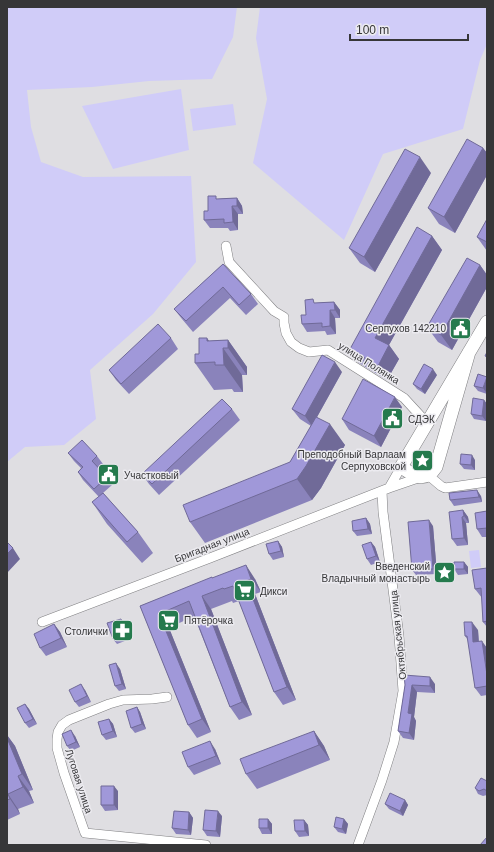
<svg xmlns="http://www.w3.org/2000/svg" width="494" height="852" font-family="Helvetica,sans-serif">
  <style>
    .green { fill: #d0ccf8 }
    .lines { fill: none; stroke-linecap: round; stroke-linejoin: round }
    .street-casing { stroke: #808083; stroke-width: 10 }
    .secondary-casing { stroke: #808083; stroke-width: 14 }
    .street { stroke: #fff; stroke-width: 9 }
    .secondary { stroke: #fff; stroke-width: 13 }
    .wall { fill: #8a83bb }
    .shaded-wall { fill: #706a98 }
    .building { fill: #a098d9; stroke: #706a98 }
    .labels { text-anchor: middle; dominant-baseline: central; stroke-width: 3; stroke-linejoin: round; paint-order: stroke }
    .poi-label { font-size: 10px; fill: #363638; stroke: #ecebf0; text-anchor: end }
    .street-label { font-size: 10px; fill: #363638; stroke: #ecebf0 }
  </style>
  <rect width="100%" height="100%" fill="#dfdee2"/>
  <path class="green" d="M7,7H237L233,37L212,79L149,81L92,87L27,90L31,127L41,162L83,177L191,176L196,262L153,314L90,370L96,419L64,445L25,447L7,462Z
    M260,7H487V44L480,60L463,129L383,154L344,240L253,163L267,99L256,38Z
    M181,89L189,150L113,169L82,106Z
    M233,104L236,125L193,131L190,109Z
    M479,550L481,567L471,568L469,551Z"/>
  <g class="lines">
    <defs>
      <path id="street" d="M226,246L229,262L274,311L284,317V323L286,333L291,342L299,348L309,352L328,350L404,398L427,423
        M428,475L441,486L445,488L487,482
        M389,488L401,467
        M42,622L210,558L389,488L421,477
        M167,697L152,699L123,700L109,704L69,720L62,725L58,732L57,739V748L64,773L85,833L206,845
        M358,845L382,780L394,742L403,691L399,636L383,512L382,491"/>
      <path id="secondary" d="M469,352L436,467C425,484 413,475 401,467L487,322"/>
    </defs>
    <use href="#street" class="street-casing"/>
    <use href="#secondary" class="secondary-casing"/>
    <use href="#street" class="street"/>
    <use href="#secondary" class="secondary"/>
  </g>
  <path class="wall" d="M483,148L487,153V175L455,233L439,224L428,208Z
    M431,173L375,272L360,263L349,248Z
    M237,198L242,206L243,214H238V230L230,231L228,228H210L204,220L208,211L218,199Z
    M487,219V251L477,237Z
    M432,236L442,250L389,345L399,359L387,380L359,363L350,349Z
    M223,264L251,294L258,304L246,315L230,298L193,332L182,319L174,309Z
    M480,265L487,275V287L452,350L438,342L427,327Z
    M334,302L340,310V318H335L336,334L327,335L325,331L307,332L302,324L306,315L316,303Z
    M171,338L178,349L129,394L116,380L109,370Z
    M228,340L247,367V375H242L243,392H234L232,389L214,390L195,363L199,354L209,341Z
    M342,372L317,417L345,445L321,488L312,500L205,543L190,522L290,462L311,426L300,419L292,409Z
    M478,374L487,394L478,391L474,386Z
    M437,375L425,394L417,389L413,384Z
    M484,400L487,404V411L486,421L474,419L471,414Z
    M402,407L381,447L349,430L342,419Z
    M232,409L240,420L159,495L149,484L142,474Z
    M68,453L97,456L103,464L99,468L107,477L112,485L103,493L138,532L153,553L142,563L107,524L92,502L99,497L83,480L78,472L81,468L74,461Z
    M475,460V470L464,469L460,464Z
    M481,496L482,502L454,506L450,500Z
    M463,510L468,517L469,523H466L468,545L457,546L452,539Z
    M487,511V537H482L477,529Z
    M366,518L370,524L372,534L357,536L353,531Z
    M433,526L437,574L416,575L412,570Z
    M278,541L282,547L284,557L273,560L269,554Z
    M371,542L375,547L380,562L371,565L367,559Z
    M464,562L468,567V574L458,575L454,569Z
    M487,568V627L483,622L482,598L475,589Z
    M212,578L255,579L261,592L255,594L296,700L283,705L274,692L239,601L233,603L232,601L211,609L252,715L239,720L230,707L194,616L169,628L211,732L197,738L188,725L140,606Z
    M121,619L125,624L130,639L117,644L113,639Z
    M54,624L60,632L67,647L46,656L40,648Z
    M478,630L479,641L487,648V695L481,696L475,688L468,640L465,636Z
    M120,669L126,689L119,691L115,686Z
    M435,684V693L417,692L414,717L416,721L414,740L403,738L398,731L405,685Z
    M85,690L91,702L79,707L75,702Z
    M25,704L29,709L37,724L29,728L25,723Z
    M137,707L140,712L146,729L135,733L131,728Z
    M109,719L113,724L117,737L106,740L102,735Z
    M314,731L324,746L330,760L257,789L246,774Z
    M7,735L15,746L33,790L29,791L34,803L18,809L20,814L7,820Z
    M75,736L80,747L71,751L67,746Z
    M215,749L221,764L194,775L188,767Z
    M487,781V795L483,796L478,794L475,788Z
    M118,791V810L105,811L101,805Z
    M405,800L408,805L403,816L389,809L385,804Z
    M189,812L193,818L191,835L176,834L172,828Z
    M222,816L220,837L207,836L203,830Z
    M268,819L272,824V834H262L259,828Z
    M344,819L348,824L346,834L338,832L334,827Z
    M304,820L308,825L309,836L299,837L295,831Z"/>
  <path class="shaded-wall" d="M483,148L487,153V175L455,233L444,217Z
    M420,157L431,173L375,272L364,257Z
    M237,198L242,206L243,214L237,206Z
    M232,206L238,214V230L233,222Z
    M432,236L442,250L385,352L375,338Z
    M480,265L487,275V287L452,350L441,335Z
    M334,302L340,310V318L335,310Z
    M330,310L335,318L336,334L330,326Z
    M207,338L224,362L223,348L242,375L243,392L207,341Z
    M228,340L247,367V375L228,348Z
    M389,345L399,359L387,380L378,366Z
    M335,362L342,372L312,426L305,416Z
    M433,369L437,375L425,394L421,389Z
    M487,377V394L483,388Z
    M395,397L402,407L381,447L374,436Z
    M484,400L487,404V411L486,421L482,416Z
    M330,424L345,445L321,488L312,500L297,479Z
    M472,455L475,460V470L471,465Z
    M477,490L481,496L482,502L479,497Z
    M463,510L468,517L469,523L464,516Z
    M462,517L466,523L468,545L464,538Z
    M366,518L370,524L372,534L368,529Z
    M429,520L433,526L437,574L433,569Z
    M278,541L282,547L284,557L281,551Z
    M371,542L375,547L380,562L376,556Z
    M13,548L20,559L7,573V554Z
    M464,562L468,567V574L464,569Z
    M246,565L255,579L261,592L251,579Z
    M246,581L255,594L296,700L287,687Z
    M202,596L211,609L252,715L242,702Z
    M159,614L169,628L211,732L202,719Z
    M121,619L125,624L130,639L126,634Z
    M472,622L478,630L479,650L473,642Z
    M54,624L60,632L67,647L61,638Z
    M482,641L487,648V675Z
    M116,663L120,669L126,689L122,684Z
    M430,677L435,684V693L430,686Z
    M81,684L85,690L91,702L87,696Z
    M412,685L417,692L414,717L416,721L414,740L409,733L408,713Z
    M25,704L29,709L37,724L33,719Z
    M137,707L140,712L146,729L142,724Z
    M109,719L113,724L117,737L113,731Z
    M71,730L75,736L80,747L76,742Z
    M314,731L324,746L330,760L319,745Z
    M7,735L15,746L33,790L22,774L7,738Z
    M210,741L215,749L221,764L216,756Z
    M18,776L29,791L34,803L23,787Z
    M114,786L118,791V810L114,805Z
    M8,794L18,809L20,814L10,799Z
    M405,800L408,805L403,816L400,811Z
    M218,811L222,816L220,837L216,831Z
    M189,812L193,818L191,835L188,830Z
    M268,819L272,824V834L268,828Z
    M344,819L348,824L346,834L342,829Z
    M304,820L308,825L309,836L305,831Z"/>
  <path class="building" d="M467,139L483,148L444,217L428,208Z
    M405,149L420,157L364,257L349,248Z
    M208,196H216V199L237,198V206H232L233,222L224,223V219L204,220V211H208Z
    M487,219V242L477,237Z
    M417,227L432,236L375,338L389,345L378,366L350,349Z
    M467,258L480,265L441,335L427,327Z
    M223,264L251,294L239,305L223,287L186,321L174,309Z
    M313,299L314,303L334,302L335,310H330V326L322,327V323L302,324L301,315H306L305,300Z
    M158,324L171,338L121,384L109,370Z
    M199,338H207V341L228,340V348H223L224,365H215V362L195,363V354H199Z
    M487,352V357L485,356Z
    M322,355L335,362L305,416L292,409Z
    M424,364L433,369L421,389L413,384Z
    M478,374L487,377L483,388L474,386Z
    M363,379L395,397L374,436L342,419Z
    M473,398L484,400L482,416L471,414Z
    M222,399L232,409L152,484L142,474Z
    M316,417L330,424L306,466L297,479L190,522L183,505L290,462Z
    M82,440L97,456L92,461L107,477L94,489L78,472L83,467L68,453Z
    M461,454L472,455L471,465L460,464Z
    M477,490L479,497L450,500L449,493Z
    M103,493L138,532L127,542L92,502Z
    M463,510L464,516L462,517L464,538L452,539L449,512Z
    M487,511V528L477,529L475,513Z
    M366,518L368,529L353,531L352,521Z
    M429,520L433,569L412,570L408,522Z
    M278,541L281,551L269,554L266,544Z
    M7,542L13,548L7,554Z
    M371,542L376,556L367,559L362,545Z
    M454,562H464V569H454Z
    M246,565L251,579L246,581L287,687L274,692L233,586L224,589L223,588L202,596L242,702L230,707L189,601L159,614L202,719L188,725L140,606L212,577V578Z
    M487,568V621L483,622L481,588L475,589L472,570Z
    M121,619L126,634L113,639L107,623Z
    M464,622H472L473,642L482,641L487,675V686L475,688L467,636H465Z
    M54,624L61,638L40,648L34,634Z
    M116,663L122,684L115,686L109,665Z
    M404,675L430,677V686L412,685L408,713L412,714L409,733L398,731L405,685Z
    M81,684L87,696L75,702L69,690Z
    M25,704L33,719L25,723L17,708Z
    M137,707L142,724L131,728L126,711Z
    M109,719L113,731L102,735L98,722Z
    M71,730L76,742L67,746L62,734Z
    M314,731L319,745L246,774L240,759Z
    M7,738L22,774L18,776L23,787L8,794L10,799L7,800Z
    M210,741L216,756L188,767L182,752Z
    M481,778L487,781V791L484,789L479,791L475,788Z
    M101,786H114V805H101Z
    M390,793L405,800L400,811L385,804Z
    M205,810L218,811L216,831L203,830Z
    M174,811L189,812L188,830L172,828Z
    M336,817L344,819L342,829L334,827Z
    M259,819H268V828H259Z
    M294,820H304L305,831H295Z
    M487,837V845H480Z"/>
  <defs>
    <symbol id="civic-square" viewBox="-11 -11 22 22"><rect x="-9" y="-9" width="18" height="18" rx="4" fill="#257a4d" stroke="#ecebf0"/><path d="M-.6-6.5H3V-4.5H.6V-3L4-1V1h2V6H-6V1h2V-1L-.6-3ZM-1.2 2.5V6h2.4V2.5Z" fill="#fff"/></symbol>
    <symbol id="sight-square" viewBox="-11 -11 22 22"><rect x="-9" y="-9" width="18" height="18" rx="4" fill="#257a4d" stroke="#ecebf0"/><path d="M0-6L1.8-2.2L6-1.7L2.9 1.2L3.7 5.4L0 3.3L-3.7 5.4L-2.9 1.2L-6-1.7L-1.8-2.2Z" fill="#fff"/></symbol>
    <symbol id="supermarket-square" viewBox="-11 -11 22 22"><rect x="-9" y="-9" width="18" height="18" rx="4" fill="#257a4d" stroke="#ecebf0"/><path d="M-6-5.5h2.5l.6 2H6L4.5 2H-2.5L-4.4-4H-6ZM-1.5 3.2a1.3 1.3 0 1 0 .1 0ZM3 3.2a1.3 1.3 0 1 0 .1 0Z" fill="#fff"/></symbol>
    <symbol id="pharmacy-square" viewBox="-11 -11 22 22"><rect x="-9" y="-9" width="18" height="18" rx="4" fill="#257a4d" stroke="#ecebf0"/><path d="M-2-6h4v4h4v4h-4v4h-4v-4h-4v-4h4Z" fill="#fff"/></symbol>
  </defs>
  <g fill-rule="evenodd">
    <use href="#civic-square" x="448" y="316" width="25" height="25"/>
    <use href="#civic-square" x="380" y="406" width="25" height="25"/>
    <use href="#sight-square" x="410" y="448" width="25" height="25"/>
    <use href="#civic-square" x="96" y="462" width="25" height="25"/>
    <use href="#sight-square" x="432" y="560" width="25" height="25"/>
    <use href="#supermarket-square" x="232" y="578" width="25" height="25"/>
    <use href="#supermarket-square" x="156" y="608" width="25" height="25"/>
    <use href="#pharmacy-square" x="110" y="618" width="25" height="25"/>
  </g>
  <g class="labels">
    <g class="poi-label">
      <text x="446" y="328">Серпухов 142210</text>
      <text x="408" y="419" text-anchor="start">СДЭК</text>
      <text x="406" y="454">Преподобный Варлаам<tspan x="406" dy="12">Серпуховской</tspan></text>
      <text x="124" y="475" text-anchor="start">Участковый</text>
      <text x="430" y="566">Введенский<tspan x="430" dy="12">Владычный монастырь</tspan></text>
      <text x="260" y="591" text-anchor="start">Дикси</text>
      <text x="184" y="620" text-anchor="start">Пятёрочка</text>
      <text x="108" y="631">Столички</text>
    </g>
    <g class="street-label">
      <text transform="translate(369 363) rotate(32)">улица Полянка</text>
      <text transform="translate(212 545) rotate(-21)">Бригадная улица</text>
      <text transform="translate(398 635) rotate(-96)">Октябрьская улица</text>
      <text transform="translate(79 781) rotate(72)">Луговая улица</text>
    </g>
  </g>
  <rect width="494" height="852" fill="none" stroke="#363638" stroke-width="16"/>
  <path d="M350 34v6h118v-6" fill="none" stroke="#363638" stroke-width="2"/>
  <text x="356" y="34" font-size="12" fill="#363638" stroke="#ecebf0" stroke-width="3" paint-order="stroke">100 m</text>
</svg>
